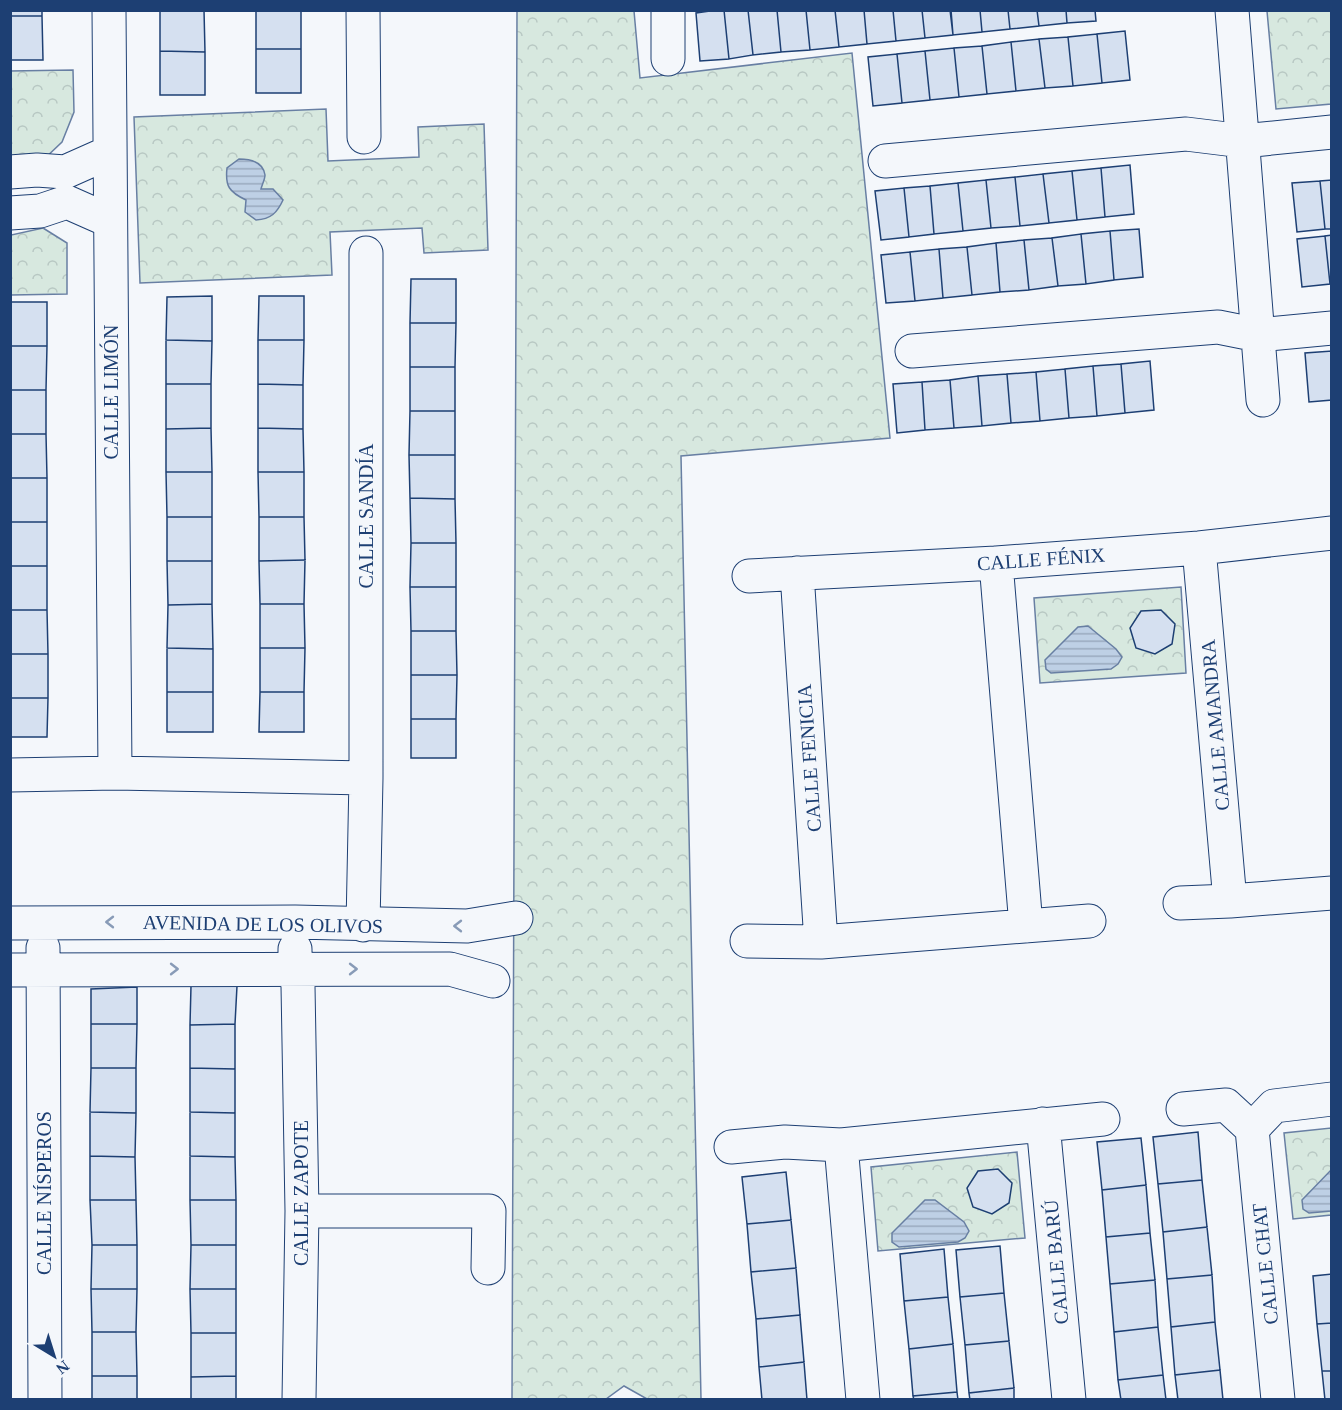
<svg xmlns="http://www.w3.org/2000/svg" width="1342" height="1410" font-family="'Times New Roman',serif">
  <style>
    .park { fill: url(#park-crowns); stroke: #687fa3; stroke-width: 1.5 }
    .water { fill: url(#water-rules); stroke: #687fa3; stroke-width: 1.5 }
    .building { fill: #d5e0f0; stroke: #1d3f73; stroke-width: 1.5 }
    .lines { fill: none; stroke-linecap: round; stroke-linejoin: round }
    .minor-casing { stroke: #1d3f73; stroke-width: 35 }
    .minor { stroke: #f4f7fb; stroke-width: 33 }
    .oneway { stroke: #889bb7 }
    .labels { text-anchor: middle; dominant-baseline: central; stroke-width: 4.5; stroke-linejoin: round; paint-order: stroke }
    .street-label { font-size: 20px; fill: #1d3f73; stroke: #f4f7fb }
  </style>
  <defs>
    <pattern id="park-crowns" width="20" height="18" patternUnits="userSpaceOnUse" patternTransform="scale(1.5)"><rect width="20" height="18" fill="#d7e8df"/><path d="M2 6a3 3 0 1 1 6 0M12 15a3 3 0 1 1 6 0" fill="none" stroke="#b8c8c3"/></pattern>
    <pattern id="water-rules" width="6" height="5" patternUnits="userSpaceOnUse" patternTransform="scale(1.5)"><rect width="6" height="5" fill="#bed0e5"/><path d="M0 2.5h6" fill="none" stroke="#9aaabe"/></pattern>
  </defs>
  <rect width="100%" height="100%" fill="#f4f7fb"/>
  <path class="park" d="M517,11H634L640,78L852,53L890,438L681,456L701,1399H647L624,1386L606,1399L512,1400Z
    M1267,11H1331V104L1276,109Z
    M73,70L74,112L62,142L41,162L11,157L10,71Z
    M326,109L328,161L419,157L418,127L484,124L488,250L424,253L422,228L330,232L332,275L140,283L134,117Z
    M43,228L67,243V294L11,295V235Z
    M1181,587L1186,673L1040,683L1034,598Z
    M1331,1128V1215L1293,1219L1284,1133Z
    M1017,1152L1025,1238L878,1251L871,1167Z"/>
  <path class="water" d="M239,159C250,159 263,161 265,175C265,179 262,185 261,189H273L283,200C277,213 271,219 256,220L245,212L246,200C229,192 225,186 227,168Z
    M1088,626L1116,649L1122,657L1118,664L1111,669L1051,673L1046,669L1045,660L1078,627Z
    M1331,1170V1211L1309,1213L1303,1209L1302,1200Z
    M925,1200H935L964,1222L969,1231L965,1238L958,1242L899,1247L892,1242V1233Z"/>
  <path class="building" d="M10,10H42V16H10Z
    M160,10H204L205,52L160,51Z
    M256,10H301V49H256Z
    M717,10H724L729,59L700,61L696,13Z
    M724,10H748L753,55L729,59Z
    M748,10H777L781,52L753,55Z
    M777,10H806L810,50L781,52Z
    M806,10H835L839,47L810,50Z
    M835,10H864L867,44L839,47Z
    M864,10H893L896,41L867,44Z
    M893,10H922L925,38L896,41Z
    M922,10H951L953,35L925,38Z
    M950,10H980L982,32L953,35Z
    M980,10H1008L1010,29L982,32Z
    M1008,10H1037L1039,26L1010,29Z
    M1037,10H1066L1067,23L1039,26Z
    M1066,10H1095L1096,21L1067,23Z
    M10,16H42L43,60H10Z
    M1125,31L1130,80L1102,83L1097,34Z
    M1097,34L1102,83L1073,86L1068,37Z
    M1068,37L1073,86L1045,88L1039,39Z
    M1039,39L1045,88L1016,91L1011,42Z
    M1011,42L1016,91L987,94L982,46Z
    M982,46L987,94L959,97L954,48Z
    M954,48L959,97L930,100L925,51Z
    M256,49H301V93H256Z
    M160,51L205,52V95H160Z
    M925,51L930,100L902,103L897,54Z
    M897,54L902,103L873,106L868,57Z
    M1130,165L1134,214L1105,217L1101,168Z
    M1101,168L1105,217L1077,220L1072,171Z
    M1072,171L1077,220L1049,223L1043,174Z
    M1043,174L1049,223L1020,226L1015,177Z
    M1015,177L1020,226L991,228L986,180Z
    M986,180L991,228L963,231L958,183Z
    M1332,180V229H1325L1320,181Z
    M1320,181L1325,229L1297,232L1292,183Z
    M958,183L963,231L934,234L930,186Z
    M930,186L934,234L909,237L904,188Z
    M904,188L909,237L881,240L875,191Z
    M1139,229L1143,277L1114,280L1110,231Z
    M1110,231L1114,280L1086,284L1081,234Z
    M1081,234L1086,284L1058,286L1052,238Z
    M1332,235V284H1330L1325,236Z
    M1325,236L1330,284L1302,287L1297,239Z
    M1052,238L1058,286L1029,290L1024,240Z
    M1024,240L1029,290L1000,292L996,243Z
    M996,243L1000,292L972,295L967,247Z
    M967,247L972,295L943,298L939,249Z
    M939,249L943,298L915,301L910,252Z
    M910,252L915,301L886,303L881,255Z
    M411,279H456V323H410Z
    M212,296V341L166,340L167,297Z
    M259,296H304V340H258Z
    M10,302H47V346H10Z
    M410,323H456L455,367H410Z
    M166,340L212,341L211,384H166Z
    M258,340H304L303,385L258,384Z
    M10,346H47L46,390H10Z
    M1332,351V400L1309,402L1305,353Z
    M1150,361L1154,410L1125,413L1121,364Z
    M1121,364L1125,413L1097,416L1093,366Z
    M1093,366L1097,416L1069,418L1065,369Z
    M410,367H455V411H410Z
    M1065,369L1069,418L1040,421L1036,372Z
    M1036,372L1040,421L1011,423L1007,374Z
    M1007,374L1011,423L982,426L978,376Z
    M978,376L982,426L954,428L950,380Z
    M950,380L954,428L925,430L922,382Z
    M922,382L925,430L897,433L893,384Z
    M166,384H211V428L166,429Z
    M258,384L303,385V429L258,428Z
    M10,390H46V434H10Z
    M410,411H455V455H409Z
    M211,428L212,472H166V429Z
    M258,428L303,429L304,472H258Z
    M10,434H46L47,478H10Z
    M409,455H455V499L410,498Z
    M166,472H212V517H167Z
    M258,472H304V517H259Z
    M10,478H47V522H10Z
    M410,498L455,499L456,543H411Z
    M167,517H212V561H167Z
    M259,517H304L305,560L259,561Z
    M10,522H47V566H10Z
    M411,543H456V587H410Z
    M305,560L304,604H260L259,561Z
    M167,561H212V604L168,605Z
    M10,566H47V610H10Z
    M410,587H456V631H411Z
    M212,604L213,649L167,648L168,605Z
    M260,604H304L305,648H260Z
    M10,610H47L48,654H10Z
    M1161,610L1175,624L1172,644L1155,654L1136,648L1130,628L1141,611Z
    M411,631H456L457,675H411Z
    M167,648L213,649V692H167Z
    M260,648H305L304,692H260Z
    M10,654H48V698H10Z
    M411,675H457L456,719H411Z
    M167,692H213V732H167Z
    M260,692H304V732H259Z
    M10,698H48L47,737H10Z
    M411,719H456V758H411Z
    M191,986H237L235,1024L190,1025Z
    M137,987V1024H91V989Z
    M91,1024H137L136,1068H91Z
    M235,1024V1069L190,1068V1025Z
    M91,1068H136V1113L90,1112Z
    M190,1068L235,1069V1113L190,1112Z
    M90,1112L136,1113L135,1157L90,1156Z
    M190,1112L235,1113V1157L190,1156Z
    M1198,1132L1202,1180L1158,1184L1153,1137Z
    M1141,1138L1146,1185L1102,1190L1097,1142Z
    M90,1156L135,1157L136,1200H90Z
    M190,1156L235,1157L236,1200H190Z
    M998,1169L1012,1183L1009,1203L992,1214L973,1207L967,1188L978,1171Z
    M786,1172L791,1220L747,1224L742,1177Z
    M1202,1180L1207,1227L1163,1232L1158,1184Z
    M1146,1185L1150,1233L1106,1237L1102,1190Z
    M90,1200H136L137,1245H92Z
    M190,1200H236V1245H191Z
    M791,1220L796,1268L751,1272L747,1224Z
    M1207,1227L1212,1275L1167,1279L1163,1232Z
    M1150,1233L1155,1280L1110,1284L1106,1237Z
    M92,1245H137V1289H91Z
    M191,1245H236V1289H190Z
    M1000,1246L1004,1293L960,1297L956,1250Z
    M944,1249L948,1297L904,1301L900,1254Z
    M796,1268L800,1315L756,1319L751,1272Z
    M1332,1274V1323L1317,1324L1313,1276Z
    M1212,1275L1215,1322L1171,1327L1167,1279Z
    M1155,1280L1158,1327L1114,1332L1110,1284Z
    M91,1289H137L136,1332H92Z
    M190,1289H236V1333H191Z
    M1004,1293L1009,1341L965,1345L960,1297Z
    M948,1297L953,1344L909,1349L904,1301Z
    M800,1315L804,1362L759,1367L756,1319Z
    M1215,1322L1220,1370L1175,1375L1171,1327Z
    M1332,1323V1371H1322L1317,1324Z
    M1158,1327L1163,1375L1118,1380L1114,1332Z
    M92,1332H136L137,1376H92Z
    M191,1333H236V1376L191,1377Z
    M1009,1341L1014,1388L969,1393L965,1345Z
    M953,1344L957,1392L913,1396L909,1349Z
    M804,1362L807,1400H762L759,1367Z
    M1220,1370L1223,1400H1178L1175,1375Z
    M1322,1371H1332V1400H1325Z
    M1163,1375L1166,1400H1121L1118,1380Z
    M92,1376H137V1400H92Z
    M236,1376V1400H191V1377Z
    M1014,1388V1400H970L969,1393Z
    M957,1392L958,1400H914L913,1396Z"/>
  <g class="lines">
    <defs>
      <path id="minor" d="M109,10L115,773
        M363,10L364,137
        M668,10V59
        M1232,10L1263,400
        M885,161L1186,134L1243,141L1332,132
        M10,172L37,170L65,172L110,152
        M10,213L40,211L67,202L110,221
        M912,351L1218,327L1258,335L1332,328
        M1199,548L1230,901
        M996,563L1026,926
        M797,573L821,942
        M749,576L996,563L1199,548L1332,533
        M10,775L115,773L366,778
        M1180,903L1230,901L1332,893
        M10,923L295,922L467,926L516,918
        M363,925L366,778V253
        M747,941L821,942L1089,921
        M43,948L45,1400
        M295,949V969L298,986L302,1211L299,1400
        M10,970L450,969L493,981
        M1183,1109L1226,1105L1252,1129L1274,1106L1332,1099
        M1043,1124L1069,1400
        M1252,1129L1278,1400
        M841,1145L863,1400
        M731,1147L785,1142L841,1145L1103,1119
        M302,1211H489L488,1268"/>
    </defs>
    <use href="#minor" class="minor-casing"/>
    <use href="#minor" class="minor"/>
  </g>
  <defs><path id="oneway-chevron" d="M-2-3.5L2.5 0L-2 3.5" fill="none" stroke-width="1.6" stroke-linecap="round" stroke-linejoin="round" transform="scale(1.5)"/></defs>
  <g class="oneway">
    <use href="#oneway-chevron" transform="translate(110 922) rotate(180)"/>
    <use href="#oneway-chevron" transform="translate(458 926) rotate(-180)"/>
    <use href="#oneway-chevron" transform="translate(174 969)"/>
    <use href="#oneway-chevron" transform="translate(353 969)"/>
  </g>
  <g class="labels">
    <g class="street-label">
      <text transform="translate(111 392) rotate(-90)">CALLE LIMÓN</text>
      <text transform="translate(366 516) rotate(-90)">CALLE SANDÍA</text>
      <text transform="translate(1041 559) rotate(-4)">CALLE FÉNIX</text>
      <text transform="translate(1215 725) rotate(-95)">CALLE AMANDRA</text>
      <text transform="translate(809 758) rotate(-94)">CALLE FENICIA</text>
      <text transform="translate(263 924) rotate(1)">AVENIDA DE LOS OLIVOS</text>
      <text transform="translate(44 1193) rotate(-90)">CALLE NÍSPEROS</text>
      <text transform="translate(301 1193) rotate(-90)">CALLE ZAPOTE</text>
      <text transform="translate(1056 1262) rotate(-95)">CALLE BARÚ</text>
      <text transform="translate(1265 1264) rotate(-96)">CALLE CHAT</text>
    </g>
  </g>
  <rect width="1342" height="1410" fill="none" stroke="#1d3f73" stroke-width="24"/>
  <g transform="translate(54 1356) rotate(142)" stroke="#f4f7fb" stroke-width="4.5" paint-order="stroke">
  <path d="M0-4.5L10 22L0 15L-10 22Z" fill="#1d3f73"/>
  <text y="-9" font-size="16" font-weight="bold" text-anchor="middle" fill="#1d3f73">N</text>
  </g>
</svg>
